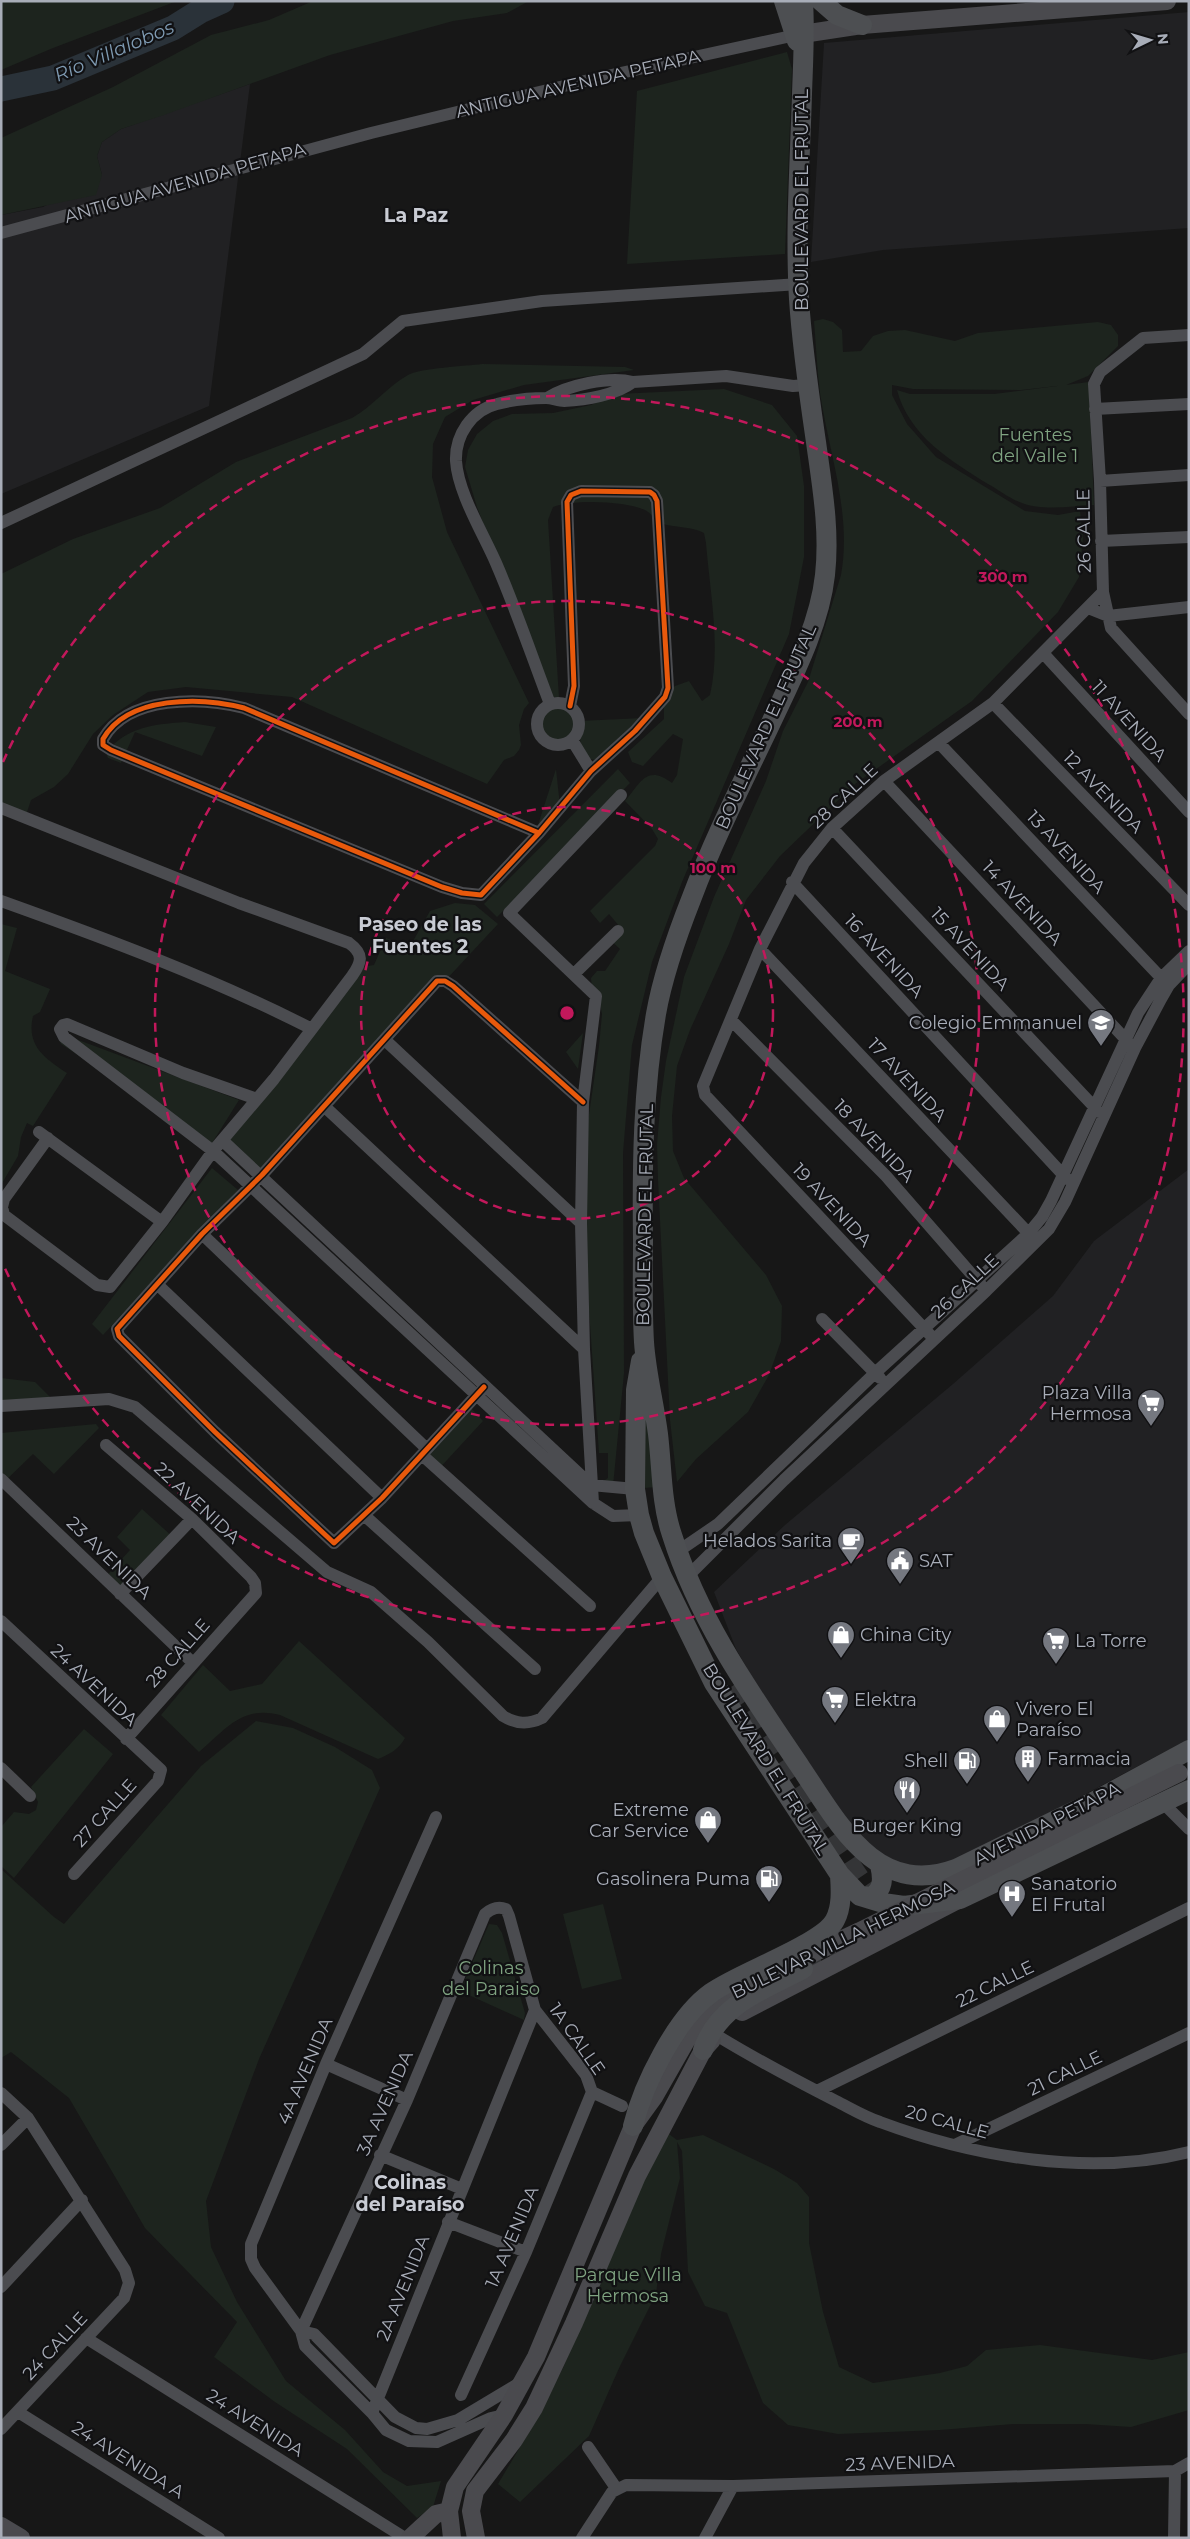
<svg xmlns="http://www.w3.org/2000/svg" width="1190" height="2539" font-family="Montserrat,sans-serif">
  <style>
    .built { fill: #212123 }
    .green { fill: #1d241e }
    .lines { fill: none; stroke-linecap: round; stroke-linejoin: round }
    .river { stroke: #2a3239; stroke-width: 25 }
    .primary-tunnel { stroke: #343537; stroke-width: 20; stroke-dasharray: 20 10; stroke-linecap: butt }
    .street { stroke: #4b4c50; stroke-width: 12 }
    .secondary { stroke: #4a4a4e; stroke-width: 18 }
    .primary { stroke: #4d4f52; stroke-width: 20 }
    .secondary-bridge { stroke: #4a4a4e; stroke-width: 18 }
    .cycleway-casing { stroke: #111113; stroke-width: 8 }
    .cycleway { stroke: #e8590c; stroke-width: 5 }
    .ring { fill: none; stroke: #c2185b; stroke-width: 2.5; stroke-dasharray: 9 6 }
    .labels { text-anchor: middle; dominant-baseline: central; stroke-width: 4.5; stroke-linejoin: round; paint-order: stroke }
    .street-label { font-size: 18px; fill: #a8adb8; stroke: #111113 }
    .park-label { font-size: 18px; fill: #7fa381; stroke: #111113 }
    .poi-label { font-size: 18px; fill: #a8adb8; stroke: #111113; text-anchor: start }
    .water-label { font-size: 19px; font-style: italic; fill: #7f9bb3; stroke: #111113 }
    .neighbourhood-label { font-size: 19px; font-weight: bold; fill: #c9ccd4; stroke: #111113 }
    .centre { fill: #c2185b; stroke: #111113; stroke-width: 2.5 }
    .ring-label { font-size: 15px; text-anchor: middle; font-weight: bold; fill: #c2185b; stroke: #111113; stroke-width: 4.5; stroke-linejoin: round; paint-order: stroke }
  </style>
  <rect width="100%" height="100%" fill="#171717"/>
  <path class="built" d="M1189,12V228L883,250L811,262L824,43Z
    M250,84L209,406L1,494V215L43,207L102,175L97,156L102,142L121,129Z
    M1189,1169V1739L950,1866L916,1869L894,1862L863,1841L785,1735L736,1649L714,1592L785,1525L953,1384L1053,1296L1094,1241Z"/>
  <path class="green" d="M1,1H177L53,48L1,70Z
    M313,1H529L507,13L453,21L330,55L164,115L121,129L102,142L97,156L102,175L96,195L1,215V138L113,87L211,35L269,20Z
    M787,52L792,69L785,254L627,264L637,91Z
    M823,319L833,322L842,330L843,352L861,351L873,336L888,331L905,330L955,341L978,333L1098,322L1111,325L1118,335V346L1088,376L1066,385L1021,390L913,389L892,385V395L907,424L936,457L1025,511L1058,515L1080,511L1083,538L1079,577L1058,612L972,701L855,784L780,856L746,900L729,944L690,1030L677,1066L672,1116L673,1151L684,1178L766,1275L782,1306L781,1341L769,1375L748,1412L696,1459L677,1482L670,1420L658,1180L657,1144L661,1097L666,1061L684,977L714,897L766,781L783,731L808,682L841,575C852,514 829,453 820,393C817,370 816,345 814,321Z
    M482,364L625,367L634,370L524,385L473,400L445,417L433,444L432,477L447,532L529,703L524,709L519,725L521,745L519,750L514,756L504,760L487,784L292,697L186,687L148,692L113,715L93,734L68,774L54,787L31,800L26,815L1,804V574L73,539L160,508L236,462L352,418C373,406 387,387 408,375C421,368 466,366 482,364Z
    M1089,382L1094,505C1072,506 1043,511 1022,503C1010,499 999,490 988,484C951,461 909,436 897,390L910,394H994Z
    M724,389L772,405L797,436L804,486V557L789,634L682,882L652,962L632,1045L623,1153L624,1373L613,1486L602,1482L608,1478V1453H599L584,1238L587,1128L599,1046L602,1014L599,999L592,989L591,978L597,971H605L620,949L609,939L620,927L609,914L600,923L590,911L655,846L658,839L652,829L625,801C641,782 647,764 672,783L677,775L683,739L673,734L643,766L632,762L628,752L664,719V695L675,686L689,681L702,701L710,695C721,647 710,593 706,543L704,533C691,526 677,528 663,524C655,522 652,513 645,510C625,501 574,499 553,507L548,520L559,698L549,696L477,507L465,467L468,450L477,434L493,421L512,414L553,413L591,405L617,394Z
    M558,701C571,702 577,709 579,721L643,718L596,760L590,759L581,750L579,722C561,769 515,711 558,701Z
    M185,722L216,727L202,756L135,732L121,763L108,758L106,753C125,727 156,724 185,722Z
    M556,769L560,806L537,828Z
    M618,769L630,783L497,917L484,904Z
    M455,903L475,905L498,924L264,1175L222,1139L361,967L374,965L386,938L403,945L412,943L430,911Z
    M1,924L17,928L5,971L50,989L40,1012L33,1016C26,1046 45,1058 67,1073L33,1126L27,1123L21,1137L18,1156L1,1185Z
    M583,1033L578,1069L566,1052Z
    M65,1035L239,1100L212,1143L61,1044L58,1037Z
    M212,1168L238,1190L103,1335L92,1324Z
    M1,1378L35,1382L51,1398L1,1406Z
    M645,1393L657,1487L644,1488Z
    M471,1408L483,1421L436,1472L423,1461Z
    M96,1424L99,1428L54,1474L33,1454L1,1485V1433Z
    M142,1509L174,1538L122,1598L103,1580L130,1550L117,1537Z
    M299,1641L405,1738C398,1750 390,1754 378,1759L280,1715C242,1705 226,1729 199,1752L161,1715L203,1665L230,1691L262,1684Z
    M256,1721L293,1728L335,1747L372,1770L380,1788L259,2059L206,2201L211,2247L237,2302L286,2381L345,2430L383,2472L407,2486L441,2481L433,2507L417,2518L347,2449L275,2402L214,2357L237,2322L145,2228L69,2098L11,2052L1,2058V1869L54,1917L64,1924L201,1766Z
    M84,1729L113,1754L14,1878L1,1866V1827L14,1812L29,1814L36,1810L38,1802L31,1787Z
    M603,1904L622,1979L582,1989L563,1914Z
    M489,1924L497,1925L502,1933L525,2013L524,2020L460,1991Z
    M669,2134L677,2140L703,2135L774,2169L797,2183L809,2197V2243L823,2312L839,2367L873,2383L940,2373L967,2366L986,2350L1040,2345L1152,2360L1189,2352V2410L1131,2427L1085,2424H1013L940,2430L838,2434L788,2425L763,2403L727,2313L705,2306L688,2272L682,2151L677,2142L680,2178L661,2254L656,2294L620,2366L589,2436L520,2502L498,2484L536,2420L563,2368L642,2174Z"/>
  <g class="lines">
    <path class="river" d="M1,89L53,78L173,28L202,10L222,1"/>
    <path class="primary-tunnel" d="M731,1687L881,1910
      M803,1969L843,1952"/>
    <path class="street" d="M1,233L371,133L593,79L796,35
      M1189,335L1143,338L1100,372L1094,384L1100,481L1103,592L1111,628L1189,714
      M547,398C568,385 609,376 633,382L726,376L793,386L807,385
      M1095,409L1189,404
      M1100,481L1189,475
      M1,523L363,354L403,321L542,301L799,284
      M1101,541L1189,537
      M1088,608L1108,616L1189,607
      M1043,653L1189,812
      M537 724a21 21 0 1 1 42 0a21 21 0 1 1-42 0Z
      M993,703L1189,905
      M550,704C532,657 516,609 496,563C483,533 458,493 456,461C455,435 472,410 497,404C512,400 530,398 546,398C552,398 558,401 564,401C586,400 616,395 633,382
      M572,740L591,771
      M939,743L1166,983
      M884,781L1130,1044
      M1,808L239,903L349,943C364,954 362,962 352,976L274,1079L213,1151L162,1222L110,1287L97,1285L4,1215L2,1207L4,1199L48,1138
      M832,828L1099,1112
      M539,833L244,708C202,697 128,695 103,739V745L111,750L442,887L462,893L481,895L539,833L591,771L635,731L665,697L668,688L657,501L654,495L650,492L581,491L571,495L567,502L574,686L570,706
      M792,882L1067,1179
      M1,901C107,939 212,978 312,1029
      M760,949L1033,1238
      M574,974L618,931
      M731,1020L886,1176L981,1285
      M385,1040L581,1223
      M257,1099L183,1073L67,1024L63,1025L60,1029L64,1037L213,1151L593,1503L613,1516L639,1515
      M324,1106L584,1349
      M39,1132L162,1222
      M222,1140L591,1485L635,1489
      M202,1234L427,1449
      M158,1285L382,1498
      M822,1319L880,1378
      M934,1339L705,1095L703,1086L760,949L804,863L832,828L884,781L993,703L1103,592
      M484,1387L382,1498L334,1543L215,1432L119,1336L117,1329L202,1234L262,1175L437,981H445L453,986L583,1102
      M1,1406L109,1399L135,1407L327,1572L371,1592L428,1642L503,1716C516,1724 528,1725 542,1718L662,1577
      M106,1445L192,1519L251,1577L255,1583L256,1593L126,1739
      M422,1455L590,1606
      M1,1479L192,1662
      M593,1503L584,1349L581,1223L583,1102L596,996L509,913L621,795
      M365,1516L535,1669
      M677,1552L718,1524L875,1373L1028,1234L1042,1217L1051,1201L1138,1013L1161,978L1189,951
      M687,1577L784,1480L986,1291L1049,1229L1065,1202L1135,1048L1161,999L1169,985L1189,964
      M120,1594L192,1519
      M1,1621L161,1770L158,1781L74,1874
      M1,1768L30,1796
      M1163,1803L1189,1829
      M436,1817L326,2064L259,2225L251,2244V2259L255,2268L301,2331L305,2346L372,2413L386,2430L409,2441L437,2442L491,2418L504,2415
      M716,2035C755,2059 795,2080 836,2101C850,2108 865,2117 880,2122C974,2157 1090,2177 1189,2152
      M326,2064L407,2100
      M817,2091L1189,1908
      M1,2093L28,2118L125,2270L129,2283L124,2298L1,2429
      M957,2144L1189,2033
      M1,2145L28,2118
      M380,2155L462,2189
      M448,2222L526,2252
      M1,2287L82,2200
      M301,2331L407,2100L485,1914C492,1908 498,1906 506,1909L509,1916L535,2010L586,2075L592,2092L622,2106
      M301,2331L314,2334L395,2417L416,2428L427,2429L458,2420L523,2381
      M86,2338L405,2538
      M461,2395L526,2252L592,2092
      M18,2412L219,2538
      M372,2413L535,2010
      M588,2447L616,2488
      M582,2538L612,2492L626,2485L733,2486L1175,2471L1189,2463
      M705,2538L733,2486
      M1174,2538L1175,2471"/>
    <path class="secondary" d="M796,35L862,25L1167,1
      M742,2012L956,1901
      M1,2526L21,2538
      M410,2538L436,2514L449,2511
      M452,2538L449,2511L455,2487L504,2415L536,2357L633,2126L654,2097L686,2041L717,2005L747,1984L858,1932
      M476,2538L471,2511L475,2491L514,2440L534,2408L574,2323L637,2176L703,2050L712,2040"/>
    <path class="primary" d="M784,1L797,41
      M803,1C805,32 803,63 802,94C800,162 795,231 799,299C802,347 809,394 816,442C822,486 830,530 825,575C820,621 797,668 777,710C748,772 716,833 692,897C677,935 663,974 656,1014C643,1089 642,1165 643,1240C643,1274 642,1308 644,1342C646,1373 654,1403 658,1434C662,1467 661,1503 672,1535C699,1621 751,1694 801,1768C839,1824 876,1898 956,1869L1093,1802L1189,1750
      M821,1L837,15L862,25
      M641,1361L636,1390L635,1489L639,1515L644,1533L662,1577L714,1683L840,1875L860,1896L883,1903L904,1906L960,1899L1189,1790
      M860,1896L871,1897C884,1890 883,1878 880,1865
      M703,2050C719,2004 763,1990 803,1969
      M633,2126C643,2085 676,2018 711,1993C738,1973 823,1944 835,1920C842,1907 841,1890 840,1875"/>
    <path class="secondary-bridge" d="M858,1932L1179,1773"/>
    <defs>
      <path id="cycleway" d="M539,833L244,708C202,697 128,695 103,739V745L111,750L442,887L462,893L481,895L539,833L591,771L635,731L665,697L668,688L657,501L654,495L650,492L581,491L571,495L567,502L574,686L570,706
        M484,1387L382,1498L334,1543L215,1432L119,1336L117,1329L202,1234L262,1175L437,981H445L453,986L583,1102"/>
    </defs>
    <use href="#cycleway" class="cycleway-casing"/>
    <use href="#cycleway" class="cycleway"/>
  </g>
  <g class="ring">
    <circle cx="567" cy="1013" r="206"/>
    <circle cx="567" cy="1013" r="412"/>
    <path d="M3 762A617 617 0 1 1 3 1264"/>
  </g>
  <defs>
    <symbol id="school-pin" viewBox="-11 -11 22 30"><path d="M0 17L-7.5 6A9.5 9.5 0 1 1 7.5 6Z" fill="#757880" stroke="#111113"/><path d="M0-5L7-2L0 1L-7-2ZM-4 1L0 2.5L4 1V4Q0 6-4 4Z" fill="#fff"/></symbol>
    <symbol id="supermarket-pin" viewBox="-11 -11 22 30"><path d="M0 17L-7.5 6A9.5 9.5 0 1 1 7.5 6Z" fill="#757880" stroke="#111113"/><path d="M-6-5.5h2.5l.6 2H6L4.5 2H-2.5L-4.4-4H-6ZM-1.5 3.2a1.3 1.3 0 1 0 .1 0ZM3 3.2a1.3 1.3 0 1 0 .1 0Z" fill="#fff"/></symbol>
    <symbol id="cafe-pin" viewBox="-11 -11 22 30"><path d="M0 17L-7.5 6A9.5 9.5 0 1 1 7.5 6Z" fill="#757880" stroke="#111113"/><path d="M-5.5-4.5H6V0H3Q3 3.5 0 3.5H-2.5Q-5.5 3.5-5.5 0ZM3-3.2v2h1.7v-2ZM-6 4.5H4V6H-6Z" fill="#fff"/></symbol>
    <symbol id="civic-pin" viewBox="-11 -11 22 30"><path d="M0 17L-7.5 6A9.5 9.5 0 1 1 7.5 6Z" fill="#757880" stroke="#111113"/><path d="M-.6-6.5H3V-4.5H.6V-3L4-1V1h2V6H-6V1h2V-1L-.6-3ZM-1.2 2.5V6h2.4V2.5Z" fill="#fff"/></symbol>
    <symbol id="shop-pin" viewBox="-11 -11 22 30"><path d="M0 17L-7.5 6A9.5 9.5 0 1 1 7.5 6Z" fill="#757880" stroke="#111113"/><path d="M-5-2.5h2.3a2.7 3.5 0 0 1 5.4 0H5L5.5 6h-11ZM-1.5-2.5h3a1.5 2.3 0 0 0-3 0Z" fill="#fff"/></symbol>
    <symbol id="building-pin" viewBox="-11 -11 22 30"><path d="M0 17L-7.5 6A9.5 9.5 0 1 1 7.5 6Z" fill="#757880" stroke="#111113"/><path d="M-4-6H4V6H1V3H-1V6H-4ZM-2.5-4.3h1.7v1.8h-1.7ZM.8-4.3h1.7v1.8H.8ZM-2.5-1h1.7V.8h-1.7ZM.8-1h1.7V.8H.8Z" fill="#fff"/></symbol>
    <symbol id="fuel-pin" viewBox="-11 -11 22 30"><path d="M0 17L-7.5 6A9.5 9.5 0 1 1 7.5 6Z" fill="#757880" stroke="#111113"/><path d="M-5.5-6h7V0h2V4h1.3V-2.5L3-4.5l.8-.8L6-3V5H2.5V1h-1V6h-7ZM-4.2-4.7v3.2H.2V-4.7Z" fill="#fff"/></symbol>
    <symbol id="restaurant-pin" viewBox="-11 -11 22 30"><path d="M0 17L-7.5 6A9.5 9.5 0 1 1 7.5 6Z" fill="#757880" stroke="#111113"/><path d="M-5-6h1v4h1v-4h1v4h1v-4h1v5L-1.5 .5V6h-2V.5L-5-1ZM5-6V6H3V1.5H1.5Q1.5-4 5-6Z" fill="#fff"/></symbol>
    <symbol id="hospital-pin" viewBox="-11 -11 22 30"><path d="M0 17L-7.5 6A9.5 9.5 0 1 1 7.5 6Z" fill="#757880" stroke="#111113"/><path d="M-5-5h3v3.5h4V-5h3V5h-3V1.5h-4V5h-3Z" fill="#fff"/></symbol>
  </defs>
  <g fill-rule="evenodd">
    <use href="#school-pin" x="1085" y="1007" width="32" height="43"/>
    <use href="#supermarket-pin" x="1135" y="1387" width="32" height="43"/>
    <use href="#cafe-pin" x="835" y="1525" width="32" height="43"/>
    <use href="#civic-pin" x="884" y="1545" width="32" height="43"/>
    <use href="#shop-pin" x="825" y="1619" width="32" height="43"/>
    <use href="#supermarket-pin" x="1040" y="1625" width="32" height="43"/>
    <use href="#supermarket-pin" x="819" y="1684" width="32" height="43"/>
    <use href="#shop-pin" x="981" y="1703" width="32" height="43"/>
    <use href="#building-pin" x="1012" y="1743" width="32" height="43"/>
    <use href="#fuel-pin" x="951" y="1745" width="32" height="43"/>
    <use href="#restaurant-pin" x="891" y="1774" width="32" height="43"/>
    <use href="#shop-pin" x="692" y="1804" width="32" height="43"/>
    <use href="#fuel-pin" x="753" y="1863" width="32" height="43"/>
    <use href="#hospital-pin" x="996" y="1878" width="32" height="43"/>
  </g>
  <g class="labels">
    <g class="street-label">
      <text transform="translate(578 84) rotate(-13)">ANTIGUA AVENIDA PETAPA</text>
      <text transform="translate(185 183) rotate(-16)">ANTIGUA AVENIDA PETAPA</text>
      <text transform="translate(802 200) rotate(-90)">BOULEVARD EL FRUTAL</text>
      <text transform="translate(1084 531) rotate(-91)">26 CALLE</text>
      <text transform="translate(1129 721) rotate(48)">11 AVENIDA</text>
      <text transform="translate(766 727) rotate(-66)">BOULEVARD EL FRUTAL</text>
      <text transform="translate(1103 792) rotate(46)">12 AVENIDA</text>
      <text transform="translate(844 796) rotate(-43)">28 CALLE</text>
      <text transform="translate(1066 852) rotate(47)">13 AVENIDA</text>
      <text transform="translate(1022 903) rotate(47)">14 AVENIDA</text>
      <text transform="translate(970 949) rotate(47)">15 AVENIDA</text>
      <text transform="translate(884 956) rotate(47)">16 AVENIDA</text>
      <text transform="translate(907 1080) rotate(47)">17 AVENIDA</text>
      <text transform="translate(874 1141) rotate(46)">18 AVENIDA</text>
      <text transform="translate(832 1205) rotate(47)">19 AVENIDA</text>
      <text transform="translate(645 1215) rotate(-89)">BOULEVARD EL FRUTAL</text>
      <text transform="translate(965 1286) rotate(-43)">26 CALLE</text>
      <text transform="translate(197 1503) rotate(43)">22 AVENIDA</text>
      <text transform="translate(109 1558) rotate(44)">23 AVENIDA</text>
      <text transform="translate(178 1653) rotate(-48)">28 CALLE</text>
      <text transform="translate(94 1685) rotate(43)">24 AVENIDA</text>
      <text transform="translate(766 1759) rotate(58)">BOULEVARD EL FRUTAL</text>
      <text transform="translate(105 1813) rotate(-48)">27 CALLE</text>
      <text transform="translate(1047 1824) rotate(-27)">AVENIDA PETAPA</text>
      <text transform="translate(843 1940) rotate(-26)">BULEVAR VILLA HERMOSA</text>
      <text transform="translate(995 1984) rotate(-26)">22 CALLE</text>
      <text transform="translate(577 2039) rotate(55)">1A CALLE</text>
      <text transform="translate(305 2071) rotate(-67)">4A AVENIDA</text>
      <text transform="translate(1065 2073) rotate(-26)">21 CALLE</text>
      <text transform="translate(385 2103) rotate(-66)">3A AVENIDA</text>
      <text transform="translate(947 2122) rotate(15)">20 CALLE</text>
      <text transform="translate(512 2237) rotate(-67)">1A AVENIDA</text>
      <text transform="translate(403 2288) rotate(-68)">2A AVENIDA</text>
      <text transform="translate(55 2346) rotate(-47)">24 CALLE</text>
      <text transform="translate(255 2423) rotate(32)">24 AVENIDA</text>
      <text transform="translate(128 2460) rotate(32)">24 AVENIDA A</text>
      <text transform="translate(900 2463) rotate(-2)">23 AVENIDA</text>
    </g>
    <g class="park-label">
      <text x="1035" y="435">Fuentes<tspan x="1035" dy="21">del Valle 1</tspan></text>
      <text x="491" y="1968">Colinas<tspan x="491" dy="21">del Paraiso</tspan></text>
      <text x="628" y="2275">Parque Villa<tspan x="628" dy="21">Hermosa</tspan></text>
    </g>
    <g class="poi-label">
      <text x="1082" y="1023" text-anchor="end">Colegio Emmanuel</text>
      <text x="1132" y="1393" text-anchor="end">Plaza Villa<tspan x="1132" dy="21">Hermosa</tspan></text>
      <text x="832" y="1541" text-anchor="end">Helados Sarita</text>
      <text x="919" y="1561">SAT</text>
      <text x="860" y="1635">China City</text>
      <text x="1075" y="1641">La Torre</text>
      <text x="854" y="1700">Elektra</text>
      <text x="1016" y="1709">Vivero El<tspan x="1016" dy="21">Paraíso</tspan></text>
      <text x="1047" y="1759">Farmacia</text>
      <text x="948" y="1761" text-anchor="end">Shell</text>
      <text x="689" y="1810" text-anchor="end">Extreme<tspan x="689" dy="21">Car Service</tspan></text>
      <text x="907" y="1826" text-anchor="middle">Burger King</text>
      <text x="750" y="1879" text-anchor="end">Gasolinera Puma</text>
      <text x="1031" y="1884">Sanatorio<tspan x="1031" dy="21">El Frutal</tspan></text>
    </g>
    <g class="water-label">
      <text transform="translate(114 51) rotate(-23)">Río Villalobos</text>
    </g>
    <g class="neighbourhood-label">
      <text x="416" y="215">La Paz</text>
      <text x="420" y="924">Paseo de las<tspan x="420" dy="22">Fuentes 2</tspan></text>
      <text x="410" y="2182">Colinas<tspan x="410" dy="22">del Paraíso</tspan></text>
    </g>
  </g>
  <circle cx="567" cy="1013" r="8" class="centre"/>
  <g class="ring-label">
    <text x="1003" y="582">300 m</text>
    <text x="858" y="727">200 m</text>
    <text x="713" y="873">100 m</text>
  </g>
  <rect width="1190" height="2539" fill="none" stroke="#a8adb8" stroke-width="5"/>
  <g transform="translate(1150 40) rotate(85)" stroke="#111113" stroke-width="4" paint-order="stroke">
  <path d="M0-4L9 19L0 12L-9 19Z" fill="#a8adb8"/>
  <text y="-8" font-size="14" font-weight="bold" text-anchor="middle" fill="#a8adb8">N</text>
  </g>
</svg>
